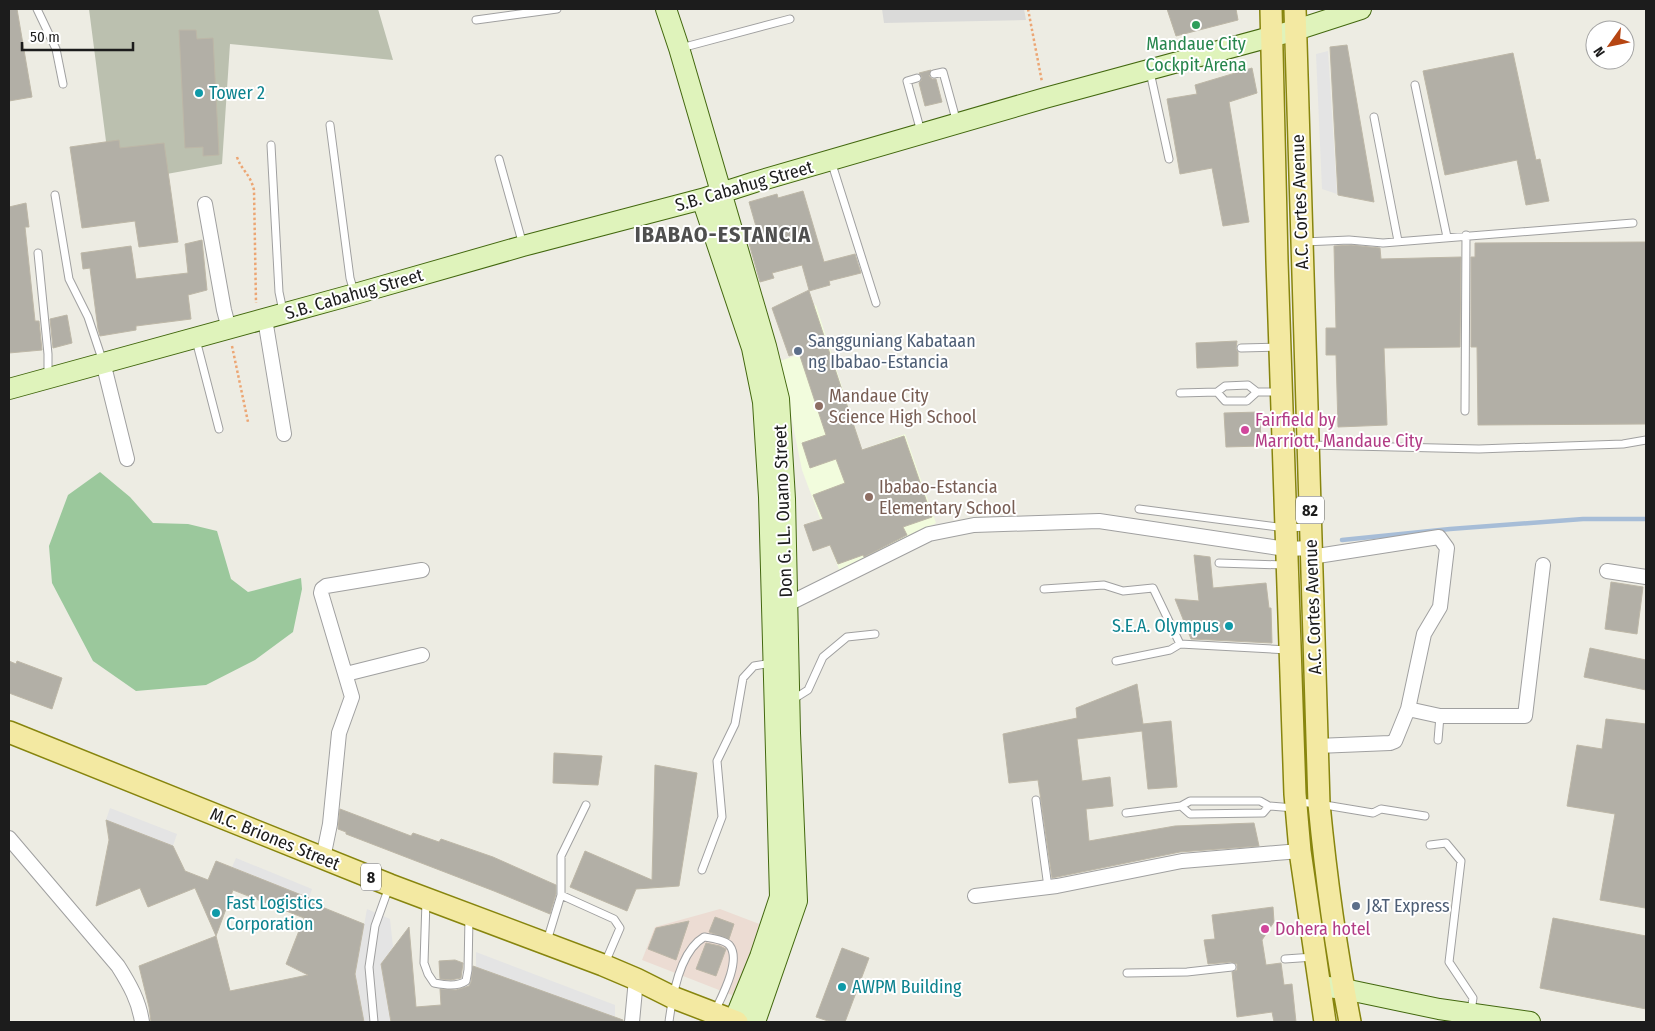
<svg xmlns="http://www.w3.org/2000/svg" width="1655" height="1031" font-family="'Fira Sans Condensed',sans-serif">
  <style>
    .residential { fill: #dadad9 }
    .commercial { fill: #ecdcd3 }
    .education { fill: #f2fcdd }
    .construction { fill: #bbc0af }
    .forest { fill: #9bc89c }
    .parking { fill: #e4e4e4 }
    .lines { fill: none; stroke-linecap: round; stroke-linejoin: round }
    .stream { stroke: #a7bdd7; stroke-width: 4.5 }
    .building { fill: #b2afa6; stroke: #bdb7a7; fill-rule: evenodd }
    .lane-casing { stroke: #a0a0a0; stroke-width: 9 }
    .street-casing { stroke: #a0a0a0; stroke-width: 16 }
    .secondary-casing { stroke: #43680f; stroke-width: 22 }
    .primary-casing { stroke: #87850e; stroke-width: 24 }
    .path { stroke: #eca674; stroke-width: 2.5; stroke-dasharray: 2.5 2.5; stroke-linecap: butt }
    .lane { stroke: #fff; stroke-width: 7 }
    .street { stroke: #fff; stroke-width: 14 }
    .secondary { stroke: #dff3bb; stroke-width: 20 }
    .primary { stroke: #f3e9a2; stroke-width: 21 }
    .leisure-dot { fill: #2e9e5b; stroke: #fff; stroke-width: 2 }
    .culture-dot { fill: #0f9aa8; stroke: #fff; stroke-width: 2 }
    .service-dot { fill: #5c6f8a; stroke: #fff; stroke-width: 2 }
    .education-dot { fill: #8d6e63; stroke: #fff; stroke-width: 2 }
    .hotel-dot { fill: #d1479c; stroke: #fff; stroke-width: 2 }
    .labels { text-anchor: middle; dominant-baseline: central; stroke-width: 4; stroke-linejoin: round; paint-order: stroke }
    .shield { fill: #fff; stroke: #606060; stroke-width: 1 }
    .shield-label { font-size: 16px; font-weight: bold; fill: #1c1c1c }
    .leisure-label { font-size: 18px; fill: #27864d; stroke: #fff }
    .culture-label { font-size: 18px; fill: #0d838f; stroke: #fff; text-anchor: start }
    .street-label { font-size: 18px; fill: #1c1c1c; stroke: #fff }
    .service-label { font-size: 18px; fill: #4e5e75; stroke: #fff; text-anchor: start }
    .education-label { font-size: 18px; fill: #785e54; stroke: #fff; text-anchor: start }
    .hotel-label { font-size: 18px; fill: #b23c85; stroke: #fff; text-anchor: start }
    .district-label { font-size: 22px; font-weight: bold; letter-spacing: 1px; fill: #4f4f4f; stroke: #fff }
  </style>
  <rect width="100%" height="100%" fill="#edece3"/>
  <path class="residential" d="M882,9H1024L1026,20L884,23Z"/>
  <path class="commercial" d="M720,909L762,925L737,997L642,960L655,927Z"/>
  <path class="education" d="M816,305L862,450L905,434L936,523L840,572L802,470L780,361L812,350L800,312Z"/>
  <path class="construction" d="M89,9H378L393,60L230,44L222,164L139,179L107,149Z"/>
  <path class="forest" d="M100,472L130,497L153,523L188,524L217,531L231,579L248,592L301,578L302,589L293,632L255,660L206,685L136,691L93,661L52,583L49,546L68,495Z"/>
  <path class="parking" d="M1328,51L1337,194L1322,189L1316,54Z
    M110,808L177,834L173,846L106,820Z
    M236,858L312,889L309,898L232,867Z
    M367,909L390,919L393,947L381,964L391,1022H364L355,974Z
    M476,952L615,1005V1017L476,967Z"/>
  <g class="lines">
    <path class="stream" d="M1342,540L1450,529L1583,519H1646"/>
  </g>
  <path class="building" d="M9,9H17L32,97L9,101Z
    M1167,9H1236L1238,20L1176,36Z
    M179,30H196L197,39L213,38L219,155L203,156V147L185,148Z
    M1347,45L1374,202L1338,195L1330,47Z
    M1513,53L1536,160L1540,159L1549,201L1526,205L1517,160L1445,175L1423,71Z
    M1252,68L1257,93L1229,102L1249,222L1223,226L1212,168L1180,174L1167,99L1197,94L1195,85Z
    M931,70L929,76L932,79H936L942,102L925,106L919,83L921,81L922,77L919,73Z
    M119,140L120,148L164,143L178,242L139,247L135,221L82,228L70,147Z
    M803,191L824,262L855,254L861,273L829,281L830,285L809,291L862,450L904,436L932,517L903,527L907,535L864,557L863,555L838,564L830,545L813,551L804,525L823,519L813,495L845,483L836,459L810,468L802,443L826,435L799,353L789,356L772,308L809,290L802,265L772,273L774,278L760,282L748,240L759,237L749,202L777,194L778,198Z
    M26,203L29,227H25L35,321H39L42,350L9,353V207Z
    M202,240L207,290L188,295L191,319L136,326V330L100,336L98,329L90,268L83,269L81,253L131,246L136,279L188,273L185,244Z
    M1646,242V424L1478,425L1477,347H1471V257H1475V243Z
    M1351,245L1380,248L1381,259L1461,257L1460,347L1384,348L1387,425L1338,427L1336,355H1326V328H1336L1334,246Z
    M67,315L72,343L53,348L50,319Z
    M1237,341L1236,349L1238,352V366L1197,368L1196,343Z
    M1260,412L1261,446L1226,447L1224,413Z
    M1194,555L1210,557L1213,588L1266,583L1269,608H1271L1272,643L1191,639L1175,599L1199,601Z
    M1611,582L1643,587L1637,634L1605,629Z
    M1590,648L1646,660V690L1584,677Z
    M9,661L16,664L17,661L62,678L52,709L9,693Z
    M1137,684L1143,724L1171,721L1177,787L1148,789L1142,731L1077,739L1082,781L1110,777L1113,806L1086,809L1089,841L1175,826L1254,823L1259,846L1180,852L1052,878L1038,780L1009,783L1003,734L1077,718L1076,708Z
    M1606,719L1646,724V899L1645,908L1600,900L1615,814L1567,806L1577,745L1602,749Z
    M554,753L602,756L598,785L553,783Z
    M655,765L697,773L679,886L636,889L627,911L570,887L585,851L652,880Z
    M340,809L411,836L413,833L439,842L441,839L493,857L556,885V894L550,914L494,891L346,834V832L338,829Z
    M106,820L173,846L185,871L208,880L216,861L309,898L308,900L317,903V905L364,924L355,974L364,1022H151L149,1007L139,966L216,936L195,888L148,907L140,888L96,906L109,840ZM233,890L304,918L286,964L308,975L230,991L216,936Z
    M1273,907L1274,922L1262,940L1266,965L1281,963L1284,985L1292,984L1296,1022H1274L1272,1012L1237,1017L1232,972L1237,970V964L1231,962L1208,964L1204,940L1215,939L1212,915Z
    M715,917L734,924L729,939L709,932Z
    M1553,918L1646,936V1009L1540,988Z
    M689,921L676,960L648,949L656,928Z
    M409,927L416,1007L441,1005L440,989L456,990L469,986L471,982L473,966L623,1020V1022H391L381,964Z
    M706,943L720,946L726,949L716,976L696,969Z
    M842,948L869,958L845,1022H831L816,1017Z
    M455,960L463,963L461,978L451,980L440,979L439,961Z"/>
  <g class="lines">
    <defs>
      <path id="lane" d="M37,9L56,49L63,84
        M476,20L557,9
        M681,48L790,19
        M1150,72L1169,159
        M934,74L943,72L957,123
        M917,78L907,81L921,132
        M1415,85L1447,237
        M1374,117L1398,241
        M330,125L350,278L354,292
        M271,145L279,292L283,311
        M499,159L523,245
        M831,161L876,303
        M55,195L69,279L88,317L103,362
        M1304,242L1349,240L1383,243L1633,223
        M38,253L48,354V377
        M196,340L219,429
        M1241,348L1278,347
        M1217,392L1225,401H1247L1257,392
        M1180,393L1217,392L1225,386L1248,385L1257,392H1278
        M1465,411L1466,235
        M1310,445L1479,449L1623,444L1646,440
        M1139,509L1285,528L1308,527
        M1219,563L1284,565
        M1044,589L1104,585L1123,591L1153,588L1180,644
        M1116,661L1170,650L1180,644L1288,650
        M792,700L808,690L823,657L847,637L875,634
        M1438,740L1440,716
        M1036,800L1048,887
        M1298,802L1319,804L1373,813L1381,809L1425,816
        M586,805L561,856V895L614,919L620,928L605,963
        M1181,806L1190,814L1263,813L1269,806
        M1126,813L1181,806L1190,801H1260L1269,806L1294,808
        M1430,845L1446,843L1461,861L1449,962L1473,998L1471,1011
        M702,870L722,817L717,761L735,724L743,678L754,666L771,663
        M426,901L424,963L428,974L434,983C445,985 457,987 466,981L468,970L469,917
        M547,941L561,895
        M1285,959L1314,957
        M1127,973L1187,972L1232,967
        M374,1022L369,967L375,926L389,887
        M669,1022C672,997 680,951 704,937C711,938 726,940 730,946C741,961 722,996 715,1011"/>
      <path id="street" d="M205,204L224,310L229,329
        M265,319L284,434
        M103,362L127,459
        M1311,557L1439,537L1447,548L1440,607L1424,634L1408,709L1395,741L1390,743L1317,746
        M1607,571L1646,577
        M786,605L929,534L974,525L1099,521L1286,549L1311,548
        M346,674L422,655
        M1408,709L1440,716H1525L1543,565
        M9,838L118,966C130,985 139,1001 142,1022
        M323,858L330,824L339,733L352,697L321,593L322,589L326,586L422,570
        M975,896L1057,886L1182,861L1300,851
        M632,1022L636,979"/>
      <path id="secondary" d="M666,9L679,48L766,346L779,399L785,499L790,733L797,901L755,1022
        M702,199L752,348L763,402L769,497L780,897L760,957L734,1021
        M9,389L355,294L523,246L702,199L755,182L1045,98L1296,30L1361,9
        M1320,986L1344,989L1439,1009L1530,1022"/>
      <path id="primary" d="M1271,9L1277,261L1295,794L1300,851L1325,1022
        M1295,9L1319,804C1326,877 1336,950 1350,1022
        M9,732L390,885L603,965L636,979L672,997L737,1022"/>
    </defs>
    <use href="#lane" class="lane-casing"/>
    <use href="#street" class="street-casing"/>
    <use href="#secondary" class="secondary-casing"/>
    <use href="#primary" class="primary-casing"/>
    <path class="path" d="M1028,9L1042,82
      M237,157C241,170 250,173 254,190L256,303
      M232,346L248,422"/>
    <use href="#lane" class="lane"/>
    <use href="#street" class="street"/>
    <use href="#secondary" class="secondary"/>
    <use href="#primary" class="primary"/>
  </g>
  <circle class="leisure-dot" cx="1196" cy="25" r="5"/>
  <g class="culture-dot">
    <circle cx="199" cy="93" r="5"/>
    <circle cx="1229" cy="626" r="5"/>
    <circle cx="216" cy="913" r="5"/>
    <circle cx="842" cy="987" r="5"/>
  </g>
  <g class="service-dot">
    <circle cx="798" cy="351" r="5"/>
    <circle cx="1356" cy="906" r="5"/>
  </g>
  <g class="education-dot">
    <circle cx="819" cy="406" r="5"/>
    <circle cx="869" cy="497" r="5"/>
  </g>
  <g class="hotel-dot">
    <circle cx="1245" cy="430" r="5"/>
    <circle cx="1265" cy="929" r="5"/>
  </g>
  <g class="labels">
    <g class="shield">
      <rect x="1296" y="496.5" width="28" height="27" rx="4"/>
      <rect x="361" y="863.5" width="20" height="27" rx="4"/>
    </g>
    <g class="shield-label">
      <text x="1310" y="510">82</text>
      <text x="371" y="877">8</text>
    </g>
    <g class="leisure-label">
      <text x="1196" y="44">Mandaue City<tspan x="1196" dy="21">Cockpit Arena</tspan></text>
    </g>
    <g class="culture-label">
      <text x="209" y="93">Tower 2</text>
      <text x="1219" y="626" text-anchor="end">S.E.A. Olympus</text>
      <text x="226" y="903">Fast Logistics<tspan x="226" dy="21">Corporation</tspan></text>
      <text x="852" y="987">AWPM Building</text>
    </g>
    <g class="street-label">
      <text transform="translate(744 186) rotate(-16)">S.B. Cabahug Street</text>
      <text transform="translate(1300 202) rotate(-92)">A.C. Cortes Avenue</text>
      <text transform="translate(354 294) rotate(-16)">S.B. Cabahug Street</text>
      <text transform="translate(783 511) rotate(-92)">Don G. LL. Ouano Street</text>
      <text transform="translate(1313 607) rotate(-92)">A.C. Cortes Avenue</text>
      <text transform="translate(275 839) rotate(22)">M.C. Briones Street</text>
    </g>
    <g class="service-label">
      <text x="808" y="341">Sangguniang Kabataan<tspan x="808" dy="21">ng Ibabao-Estancia</tspan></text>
      <text x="1366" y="906">J&amp;T Express</text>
    </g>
    <g class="education-label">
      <text x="829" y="396">Mandaue City<tspan x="829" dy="21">Science High School</tspan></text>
      <text x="879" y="487">Ibabao-Estancia<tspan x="879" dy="21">Elementary School</tspan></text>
    </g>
    <g class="hotel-label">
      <text x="1255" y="420">Fairfield by<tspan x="1255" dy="21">Marriott, Mandaue City</tspan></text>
      <text x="1275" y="929">Dohera hotel</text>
    </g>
    <g class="district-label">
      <text x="723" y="234">IBABAO-ESTANCIA</text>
    </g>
  </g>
  <rect width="1655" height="1031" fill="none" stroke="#1c1c1c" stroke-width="20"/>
  <g transform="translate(1610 45) rotate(237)"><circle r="24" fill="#ffffff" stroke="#a4a4a4"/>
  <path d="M0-4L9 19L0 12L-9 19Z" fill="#b64512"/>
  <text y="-8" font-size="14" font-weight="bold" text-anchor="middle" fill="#1c1c1c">N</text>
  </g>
  <path d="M22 42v8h111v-8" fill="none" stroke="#1c1c1c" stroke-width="2.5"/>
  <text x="30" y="42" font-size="15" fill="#1c1c1c" stroke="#ffffff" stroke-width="4" paint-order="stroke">50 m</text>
</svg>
